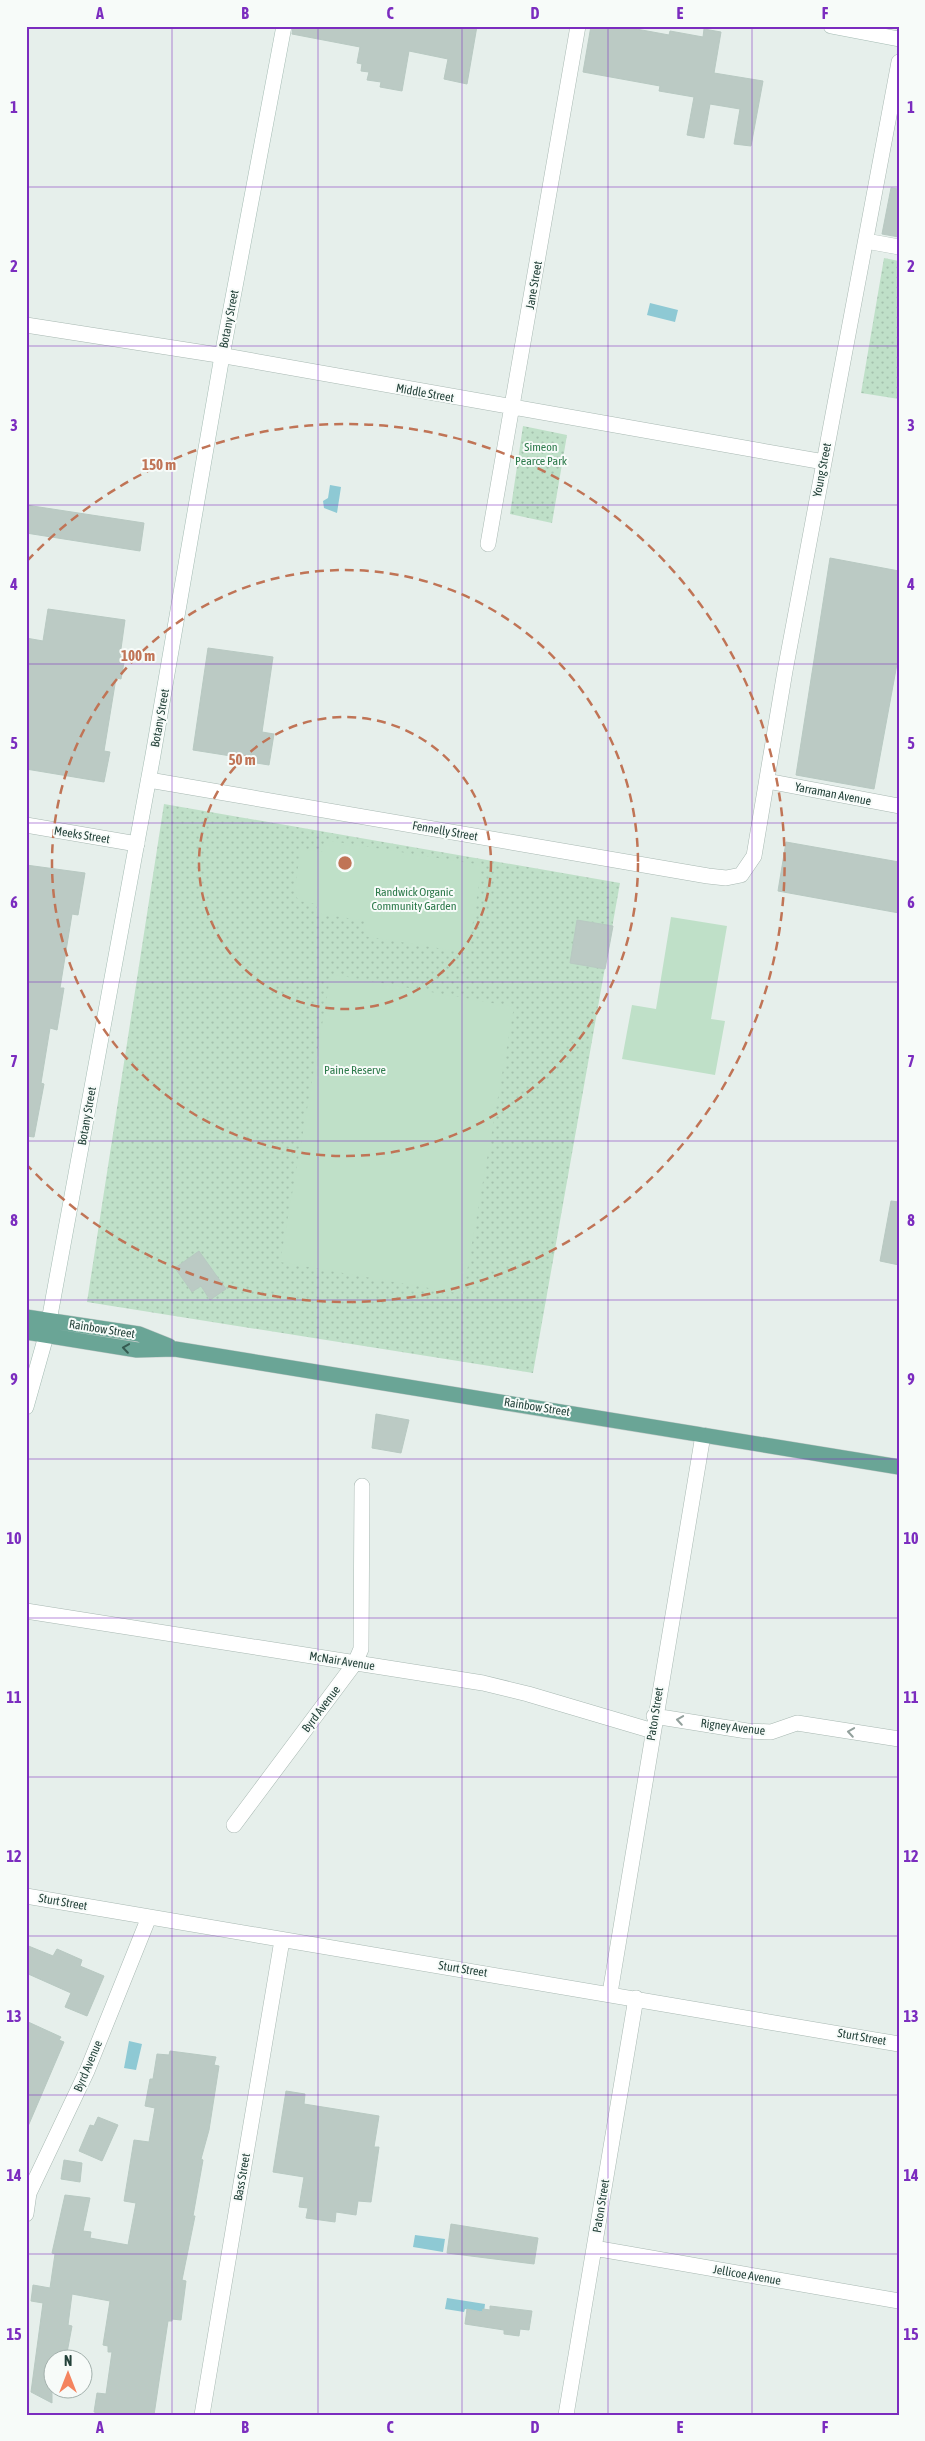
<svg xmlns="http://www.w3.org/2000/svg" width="925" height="2441" font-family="'Asap Condensed',sans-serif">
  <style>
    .grass { fill: url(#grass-dots) }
    .garden { fill: #bfe0c8 }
    .water { fill: #8ec9d4 }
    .building { fill: #bbcac4; stroke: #b8c9c2 }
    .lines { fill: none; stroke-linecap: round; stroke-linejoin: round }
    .street-casing { stroke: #a8b8b2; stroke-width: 16 }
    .secondary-casing { stroke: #a4bbb3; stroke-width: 16 }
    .primary-casing { stroke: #c2cac8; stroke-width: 16 }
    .street { stroke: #fff; stroke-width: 15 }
    .secondary { stroke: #fff; stroke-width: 15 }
    .primary { stroke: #6aa596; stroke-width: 15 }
    .oneway { stroke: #365b51 }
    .oneway2 { stroke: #92a09c }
    .grid { fill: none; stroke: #7b2cbf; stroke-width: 1; stroke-opacity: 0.55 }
    .ring { fill: none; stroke: #c07456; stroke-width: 2.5; stroke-dasharray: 9 6 }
    .labels { text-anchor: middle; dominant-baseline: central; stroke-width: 4; stroke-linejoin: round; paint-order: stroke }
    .street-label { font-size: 12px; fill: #24423a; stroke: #f7fbf9 }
    .park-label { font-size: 12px; fill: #2d7a4b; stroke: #f7fbf9 }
    .centre { fill: #c07456; stroke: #f7fbf9; stroke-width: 2.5 }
    .ring-label { font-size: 15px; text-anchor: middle; font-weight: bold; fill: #c07456; stroke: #f7fbf9; stroke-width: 4; stroke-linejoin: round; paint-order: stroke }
    .neatline { fill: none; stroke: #7b2cbf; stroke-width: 2 }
    .grid-label { font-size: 16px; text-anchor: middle; font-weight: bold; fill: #7b2cbf }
  </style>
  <defs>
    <pattern id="grass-dots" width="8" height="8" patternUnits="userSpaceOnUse" patternTransform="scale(1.25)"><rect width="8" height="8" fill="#bfe0c8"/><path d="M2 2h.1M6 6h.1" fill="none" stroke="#a4c1ad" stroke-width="1.8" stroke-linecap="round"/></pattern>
  </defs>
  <rect width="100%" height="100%" fill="#e6efeb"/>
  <path class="grass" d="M884,258L899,261V399L861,393Z
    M523,426L567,435L552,523L510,514Z
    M164,804L620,883L533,1373L87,1302Z"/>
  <path class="garden" d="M325,840L482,865L468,953L364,936L366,921L316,913L317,904L299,901L294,893L301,849L322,852Z
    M671,917L727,926L711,1019L725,1021L715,1075L622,1059L632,1005L656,1009Z
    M331,974L514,1007L463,1294L280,1262Z"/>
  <path class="water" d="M650,303L678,310L675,322L647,315Z
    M330,485L341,487L337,513L324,508L323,501L328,498Z
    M129,2041L142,2044L136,2070L124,2068Z
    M415,2235L445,2239L443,2252L413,2247Z
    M447,2298L485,2304L484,2312L465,2309L464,2312L445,2309Z"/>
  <path class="building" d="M293,26H477L467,84L444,79L448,59L409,51L402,91L380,87L381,82L367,80L369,72L361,71L362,64L357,63L360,47L292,34Z
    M591,26H631V28L669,35L670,31L703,37L704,29L721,32L714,73L763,81L751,146L734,144L740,109L710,104L704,138L687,135L694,97L659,91L660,86L583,72Z
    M891,188L899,189V237L882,234Z
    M26,505L144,523L140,551L26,533Z
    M830,558L899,571V653L874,789L796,775Z
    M48,609L125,620L120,656L125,657L121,679L116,678L104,751L110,752L104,782L26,769V700L29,685H26V638L43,641Z
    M208,648L273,657L262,732L274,734L269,765L250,762V759L193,750Z
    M786,842L899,862V913L778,891Z
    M26,865L85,873L78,915L72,914L60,988H64L57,1030L50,1028L41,1083L44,1084L34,1137L26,1136Z
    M577,920L613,926L605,969L570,963Z
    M891,1201L899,1202V1265L880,1261Z
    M199,1251L226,1289L210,1300L201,1286L192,1292L175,1268Z
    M376,1414L409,1420L401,1453L372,1448Z
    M26,1945L53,1956L57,1949L82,1960L80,1966L104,1976L87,2016L65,2007L71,1993L26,1973Z
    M26,2021L61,2037L59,2040L64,2042L26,2131Z
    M170,2051L216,2057L214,2065L219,2066L209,2130L201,2159L203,2160L193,2216H195L182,2280L186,2281L181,2320L172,2319V2321H168L154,2415H105L94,2412L97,2393L106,2394L112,2352H108V2346L103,2345L110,2301L72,2294L68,2325L72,2326L66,2358H52V2403L31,2392L43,2303L31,2301L33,2285L50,2288L55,2254L52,2253L65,2195L90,2198L83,2231L91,2232L90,2238L128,2245L136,2203L124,2201L134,2140L149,2142L155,2108L145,2106L150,2079H153L157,2054L169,2055Z
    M286,2091L305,2094L304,2104L379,2116L374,2147H379L371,2202L358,2201L356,2215L336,2212L335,2222L306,2218L308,2208L299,2207L304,2177L273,2172Z
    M98,2117L118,2125L102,2161L79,2151L90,2125L94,2126Z
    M64,2160L82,2163L80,2182L61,2179Z
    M451,2224L538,2238L534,2264L447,2253Z
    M490,2306L532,2311L529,2330L520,2329L519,2336L504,2334V2330L465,2324L467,2309L482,2312L483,2309L490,2310Z"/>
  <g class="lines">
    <defs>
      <path id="street" d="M866,241L899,247
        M26,325L231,357L824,462
        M488,544L578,26
        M149,780L708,876L726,878L741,875L754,856L785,671L899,62
        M767,781L899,806
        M26,825L137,844
        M26,1611L483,1683L528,1694L653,1731
        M654,1716L747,1731L771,1732L797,1723L899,1739
        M234,1825L355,1663L361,1649L362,1486
        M26,1896L899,2044
        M610,1993L703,1435
        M26,2214L29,2193L87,2071L149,1917
        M594,2248L899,2301
        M202,2415L282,1940
        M566,2415L636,1998"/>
      <path id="secondary" d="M831,26L899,39
        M49,1321L153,755L222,356L284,26
        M26,1407L46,1336"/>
      <path id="primary" d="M26,1317L139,1334L169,1346
        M26,1332L137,1350L175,1349L899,1467"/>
    </defs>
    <use href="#street" class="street-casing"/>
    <use href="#secondary" class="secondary-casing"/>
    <use href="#primary" class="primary-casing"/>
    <use href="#street" class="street"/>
    <use href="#secondary" class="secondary"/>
    <use href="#primary" class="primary"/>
  </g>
  <defs><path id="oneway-chevron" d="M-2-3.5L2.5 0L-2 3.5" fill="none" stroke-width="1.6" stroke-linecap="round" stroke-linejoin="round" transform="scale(1.25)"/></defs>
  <use class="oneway" href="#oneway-chevron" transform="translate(126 1348) rotate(-172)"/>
  <g class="oneway2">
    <use href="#oneway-chevron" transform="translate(680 1720) rotate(-171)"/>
    <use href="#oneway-chevron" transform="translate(851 1732) rotate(-171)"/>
  </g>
  <path class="grid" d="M172,26V2415M318,26V2415M462,26V2415M608,26V2415M752,26V2415M26,187H899M26,346H899M26,505H899M26,664H899M26,823H899M26,982H899M26,1141H899M26,1300H899M26,1459H899M26,1618H899M26,1777H899M26,1936H899M26,2095H899M26,2254H899"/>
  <g class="ring">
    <circle cx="345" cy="863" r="146"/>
    <circle cx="345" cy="863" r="293"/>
    <path d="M27 561A439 439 0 1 1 27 1165"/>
  </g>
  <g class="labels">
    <g class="street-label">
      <text transform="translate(534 285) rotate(-80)">Jane Street</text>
      <text transform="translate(229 319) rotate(-79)">Botany Street</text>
      <text transform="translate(425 393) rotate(10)">Middle Street</text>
      <text transform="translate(822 470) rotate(-79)">Young Street</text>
      <text transform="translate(160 718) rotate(-80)">Botany Street</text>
      <text transform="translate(833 794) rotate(11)">Yarraman Avenue</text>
      <text transform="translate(445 831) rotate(10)">Fennelly Street</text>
      <text transform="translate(82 835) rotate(9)">Meeks Street</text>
      <text transform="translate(87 1116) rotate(-80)">Botany Street</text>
      <text transform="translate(102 1329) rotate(9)">Rainbow Street</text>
      <text transform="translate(537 1407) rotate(9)">Rainbow Street</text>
      <text transform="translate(342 1661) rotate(9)">McNair Avenue</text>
      <text transform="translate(321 1709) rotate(-53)">Byrd Avenue</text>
      <text transform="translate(655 1714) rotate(-81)">Paton Street</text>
      <text transform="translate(733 1727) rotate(7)">Rigney Avenue</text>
      <text transform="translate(63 1902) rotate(10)">Sturt Street</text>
      <text transform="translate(463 1969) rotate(9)">Sturt Street</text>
      <text transform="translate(862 2037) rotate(10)">Sturt Street</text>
      <text transform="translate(88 2066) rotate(-67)">Byrd Avenue</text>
      <text transform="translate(242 2177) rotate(-80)">Bass Street</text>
      <text transform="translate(601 2206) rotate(-81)">Paton Street</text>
      <text transform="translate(747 2275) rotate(10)">Jellicoe Avenue</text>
    </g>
    <g class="park-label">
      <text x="541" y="447">Simeon<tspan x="541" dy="14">Pearce Park</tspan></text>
      <text x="414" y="892">Randwick Organic<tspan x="414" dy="14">Community Garden</tspan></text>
      <text x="355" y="1070">Paine Reserve</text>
    </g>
  </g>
  <circle cx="345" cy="863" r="8" class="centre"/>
  <g class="ring-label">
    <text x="159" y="470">150 m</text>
    <text x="138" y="661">100 m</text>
    <text x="242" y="765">50 m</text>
  </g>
  <rect width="925" height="2441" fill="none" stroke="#f7fbf9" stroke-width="55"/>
  <g transform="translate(68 2374)"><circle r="24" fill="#f7fbf9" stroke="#a3b1ad"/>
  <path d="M0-4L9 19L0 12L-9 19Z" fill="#f4845f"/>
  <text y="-8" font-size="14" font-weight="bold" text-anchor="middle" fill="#24423a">N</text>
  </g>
  <rect x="28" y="28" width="870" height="2386" class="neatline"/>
  <g class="grid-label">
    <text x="100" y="19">A</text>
    <text x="245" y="19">B</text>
    <text x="390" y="19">C</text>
    <text x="535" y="19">D</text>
    <text x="680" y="19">E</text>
    <text x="825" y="19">F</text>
    <text x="14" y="113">1</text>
    <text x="911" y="113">1</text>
    <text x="14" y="272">2</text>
    <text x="911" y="272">2</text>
    <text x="14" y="431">3</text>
    <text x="911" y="431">3</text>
    <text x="14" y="590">4</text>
    <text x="911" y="590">4</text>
    <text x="14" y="749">5</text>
    <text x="911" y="749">5</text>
    <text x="14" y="908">6</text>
    <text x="911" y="908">6</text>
    <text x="14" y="1067">7</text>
    <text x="911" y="1067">7</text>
    <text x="14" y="1226">8</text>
    <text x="911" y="1226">8</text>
    <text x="14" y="1385">9</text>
    <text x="911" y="1385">9</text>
    <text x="14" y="1544">10</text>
    <text x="911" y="1544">10</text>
    <text x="14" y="1703">11</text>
    <text x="911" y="1703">11</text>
    <text x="14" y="1862">12</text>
    <text x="911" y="1862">12</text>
    <text x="14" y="2022">13</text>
    <text x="911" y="2022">13</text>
    <text x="14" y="2181">14</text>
    <text x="911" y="2181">14</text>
    <text x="14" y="2340">15</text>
    <text x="911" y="2340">15</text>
    <text x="100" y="2433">A</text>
    <text x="245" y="2433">B</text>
    <text x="390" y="2433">C</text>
    <text x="535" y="2433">D</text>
    <text x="680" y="2433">E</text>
    <text x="825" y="2433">F</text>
  </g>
</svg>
